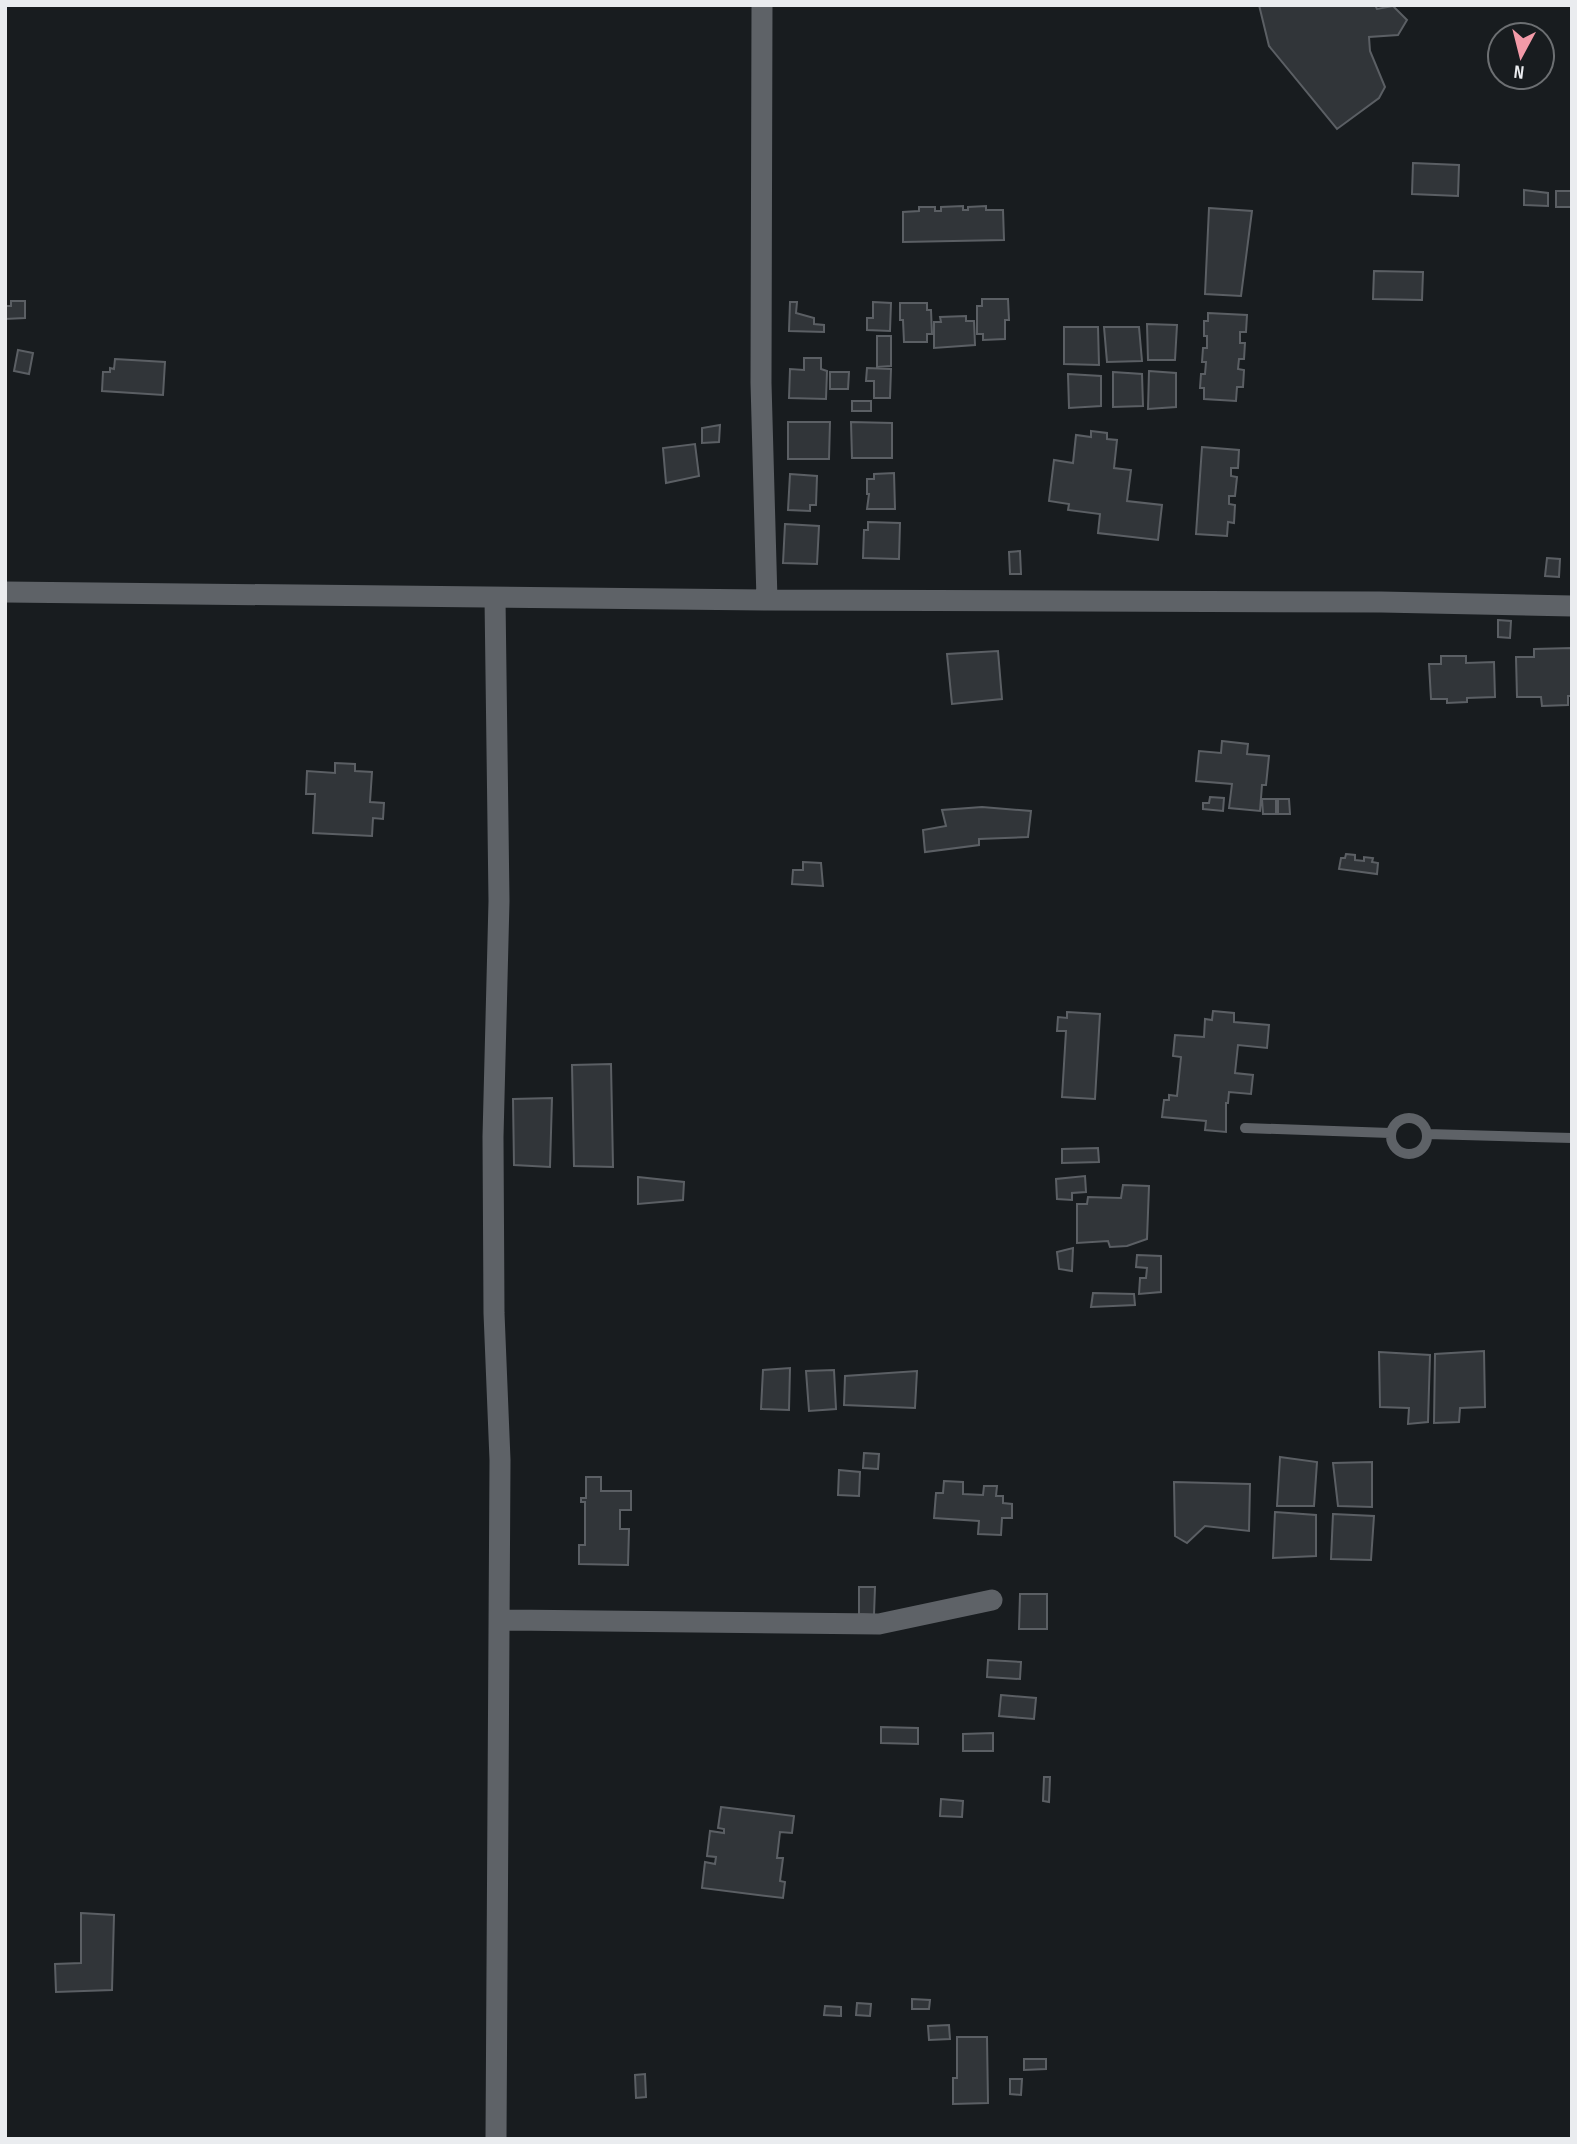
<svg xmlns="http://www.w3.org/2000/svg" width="1577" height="2144" font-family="'Sofia Sans Condensed',sans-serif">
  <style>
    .building { fill: #313539; stroke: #5b5f64; stroke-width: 2 }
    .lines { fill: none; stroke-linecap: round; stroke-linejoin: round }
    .service { stroke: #5e6267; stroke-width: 10 }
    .minor { stroke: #5e6267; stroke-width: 21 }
  </style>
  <rect width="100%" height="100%" fill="#181c1f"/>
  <path class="building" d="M1259,5H1375L1377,9L1393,6L1407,20L1398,35L1369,37L1370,51L1385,87L1379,98L1337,129L1269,46Z
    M1413,163L1459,165L1458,196L1412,194Z
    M1524,190L1548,193V206L1524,205Z
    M1556,191H1572V207H1556Z
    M963,206V210H968V207L986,206V210H1003L1004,240L903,242V212L919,211V207H935V211H941V207Z
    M1209,208L1252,211L1241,296L1205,294Z
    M1374,271L1423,272L1422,300L1373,299Z
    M982,299H1008L1009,320H1005V339L983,340V334H977V306H982Z
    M11,301H25V318L5,319V306H11Z
    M790,302H797L796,313L814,318V324L824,325V332L789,331Z
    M873,302L891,303L890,331L867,330V318H873Z
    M900,303H927V310H931L932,334H927V342H904L903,320H900Z
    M1208,313L1247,315L1246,332H1240V343H1245L1244,359H1239L1238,369L1244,370L1243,387H1237L1236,401L1204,399V388H1200L1201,374H1205L1206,362H1202L1203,348H1207V336H1204V321H1208Z
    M966,316V321H974L975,345L934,348V322H941L940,317Z
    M1147,324L1177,325L1175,360H1148Z
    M1064,327H1098L1099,365L1064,364Z
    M1104,327H1139L1142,361L1107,362Z
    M877,336H891V366L877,367Z
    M18,350L33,353L29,374L14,371Z
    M804,358H821V369L827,371L826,399L789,398L790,369L804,370Z
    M115,359L165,362L163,395L102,391L103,372H110V368L114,369Z
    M867,368L891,369L890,398H874V381H866Z
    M1149,371L1176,373V407L1148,409Z
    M830,372H849L848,389H830Z
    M1113,372L1142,374L1143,406L1113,407Z
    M1068,374L1101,376V406L1069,408Z
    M852,401H871V411H852Z
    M788,422H830L829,459H788Z
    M851,422L892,423V458H852Z
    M720,425L719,442L702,443V428Z
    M1091,431L1107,433V439L1117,440L1114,468L1131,470L1127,501L1162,505L1158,540L1098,533L1100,514L1068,510L1069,504L1049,501L1054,460L1073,463L1076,435L1091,437Z
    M695,444L699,476L666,483L663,448Z
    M1202,447L1239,450L1238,468H1231V476L1237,477L1235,496H1229V504L1235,505L1234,523L1228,522L1227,536L1196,534Z
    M894,473L895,509H867L869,494H867V479H874V474Z
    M790,474L817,476L816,505H810V511L788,510Z
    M868,522L900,523L899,559L863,558L864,530H868Z
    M785,524L819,526L817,564L783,563Z
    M1020,551L1021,574H1010L1009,552Z
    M1547,558L1560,559L1559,577L1545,576Z
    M1498,620L1511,621L1510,638L1498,637Z
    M1572,648V696H1568V705L1542,706L1541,697H1517L1516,657H1534V649Z
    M998,651L1002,699L952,704L947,654Z
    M1441,656H1466V663L1494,662L1495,697L1467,698V702L1447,703V699H1431L1429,664H1441Z
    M1222,741L1248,744L1247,754L1269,756L1266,785H1262L1260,811L1229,808L1232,784L1196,781L1199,751L1221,753Z
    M335,763L355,764V771L372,772L370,802L384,803L383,819L373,818L372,836L313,833L315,794H306L307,771L335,773Z
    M1210,797L1224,798L1223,811L1203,809V803H1209Z
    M1262,799H1276V814H1263Z
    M1278,799H1289L1290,814H1278Z
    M982,807L1031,811L1028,837L979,839V845L925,852L923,830L946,826L942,810Z
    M1346,854L1355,855V860L1364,861V857L1373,858L1372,862L1378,863L1377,874L1339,869L1341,858H1345Z
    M803,862L821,863L823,886L792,884L793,870H803Z
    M1213,1011L1234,1013V1022L1269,1025L1267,1048L1238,1045L1235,1073L1253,1075L1251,1094L1229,1092L1228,1103H1226V1132L1205,1130L1206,1121L1162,1117L1164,1100H1169V1095L1177,1096L1181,1057L1173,1056L1175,1035L1204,1037L1205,1019L1212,1020Z
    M1067,1012L1100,1014L1095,1099L1062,1097L1066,1031H1057L1058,1017L1067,1018Z
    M611,1064L613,1167L574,1166L572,1065Z
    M552,1098L550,1167L514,1165L513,1099Z
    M1098,1148L1099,1162L1062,1163V1149Z
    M1085,1176L1086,1192L1072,1193V1200L1057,1199L1056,1179Z
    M638,1177L684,1182L683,1200L638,1204Z
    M1123,1185L1149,1186L1147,1239L1127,1246L1110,1247L1108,1241L1077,1243V1204H1087L1088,1197L1121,1198Z
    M1073,1248L1072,1271L1059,1269L1057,1252Z
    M1137,1255L1161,1256V1292L1139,1294L1140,1278H1146L1147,1268L1136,1267Z
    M1093,1293L1134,1294L1135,1305L1091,1307Z
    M1484,1351L1485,1407L1460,1408L1459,1422L1434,1423L1435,1354Z
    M1379,1352L1430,1355L1428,1422L1408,1424L1409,1408L1380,1407Z
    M790,1368L789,1410L761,1409L763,1370Z
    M834,1370L836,1409L809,1411L806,1371Z
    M917,1371L915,1408L844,1405L845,1376Z
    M864,1453L879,1454L878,1469L863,1468Z
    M1280,1457L1317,1462L1314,1506H1277Z
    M1372,1462V1507L1338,1506L1333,1463Z
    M839,1470L860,1472L859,1496L838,1495Z
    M586,1477H601V1491H631V1510H620V1529H629L628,1565L579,1564V1545H585V1502H581V1498H586Z
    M944,1481L963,1482V1494L983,1495L984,1486H997L996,1496H1003V1503L1012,1504V1518H1002L1001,1535L978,1534L979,1521L934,1518L936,1493H943Z
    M1174,1482L1250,1484L1249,1531L1205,1526L1187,1543L1175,1536Z
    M1275,1512L1316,1515V1556L1273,1558Z
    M1333,1514L1374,1516L1371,1560L1331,1559Z
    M859,1587H875L874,1615L859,1614Z
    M1020,1594H1047V1629H1019Z
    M988,1660L1021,1662L1020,1679L987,1677Z
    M1001,1695L1036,1698L1034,1719L999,1716Z
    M881,1727L918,1728V1744L881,1743Z
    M993,1733V1751H963V1734Z
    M1044,1777H1050L1049,1802L1043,1801Z
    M941,1799L963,1801L962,1817L940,1816Z
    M721,1807L794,1816L792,1833L780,1832L777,1858H783L780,1881L785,1882L783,1898L702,1888L705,1862L715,1864L716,1857L707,1856L710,1831L724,1833V1829L718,1828Z
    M81,1913L114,1915L112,1990L56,1992L55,1964L81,1963Z
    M912,1999L930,2000L929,2009H912Z
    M857,2003L871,2004L870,2016L856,2015Z
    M825,2006L841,2007V2016L824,2015Z
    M949,2025L950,2039L929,2040L928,2026Z
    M957,2037H987L988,2103L953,2104V2078H957Z
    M1024,2059H1046V2069L1024,2070Z
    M645,2074L646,2097L636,2098L635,2075Z
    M1010,2079H1022L1021,2095L1010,2094Z"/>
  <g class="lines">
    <path class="service" d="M1391 1136a18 18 0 1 1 36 0a18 18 0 1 1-36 0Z
      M1245,1128L1390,1133
      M1427,1134L1572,1138"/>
    <path class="minor" d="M762,5L761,383L767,600
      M5,592L767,600L1381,602L1572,606
      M495,598L499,901L493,1137L494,1313L500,1460L496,2139
      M500,1620L879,1624L992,1600"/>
  </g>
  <rect width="1577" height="2144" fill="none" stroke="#eaecef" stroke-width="14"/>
  <g transform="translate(1521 56) rotate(187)"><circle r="33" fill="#181c1f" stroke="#6c6f72" stroke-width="2"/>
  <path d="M0-5L12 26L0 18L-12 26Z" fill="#f39aa8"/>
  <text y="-10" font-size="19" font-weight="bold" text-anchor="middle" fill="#eaecef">N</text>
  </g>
</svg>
